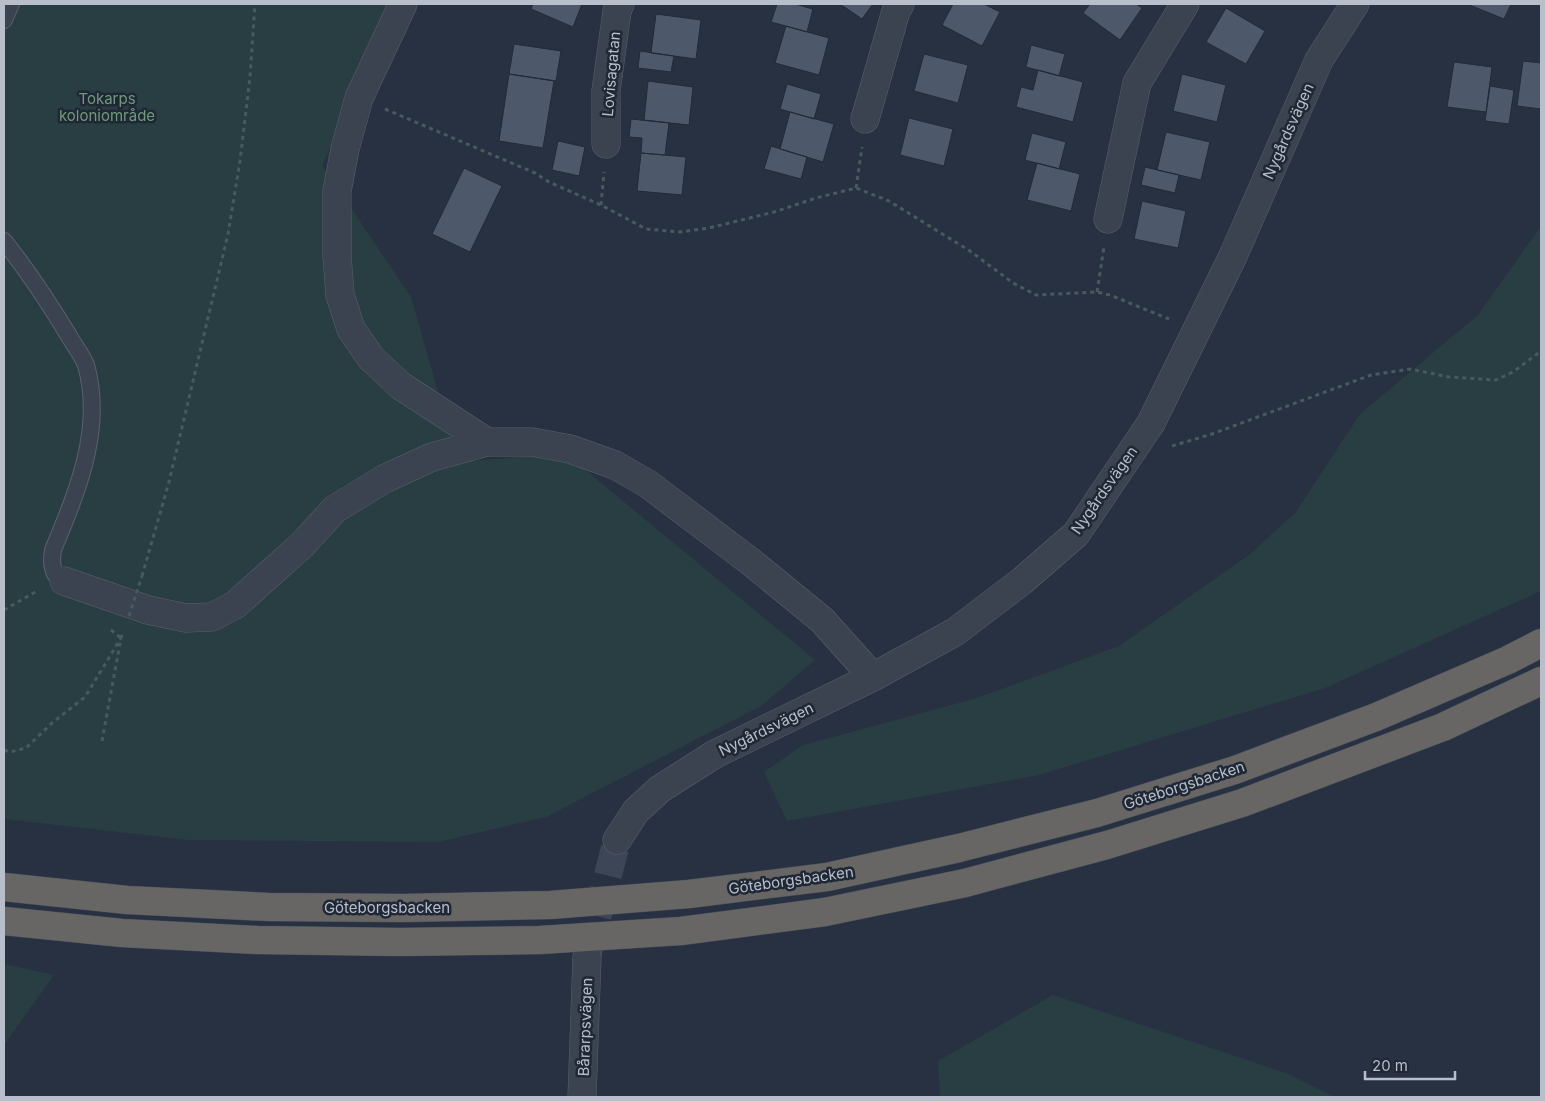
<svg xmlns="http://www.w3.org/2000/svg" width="1545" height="1101" font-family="Inter,sans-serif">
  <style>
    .green { fill: #293e42 }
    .building { fill: #4d586a; stroke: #222a38 }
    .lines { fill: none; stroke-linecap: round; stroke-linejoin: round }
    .minor-tunnel { stroke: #3d4656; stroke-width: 28; stroke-dasharray: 28 14; stroke-linecap: butt }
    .service-casing { stroke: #59616e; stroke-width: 18 }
    .minor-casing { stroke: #59616e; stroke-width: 29 }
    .trunk-casing { stroke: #464e5b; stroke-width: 29 }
    .path { stroke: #475b5e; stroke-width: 3; stroke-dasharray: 4 4; stroke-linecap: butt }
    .service { stroke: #3b4351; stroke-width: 16 }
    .minor { stroke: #3b4351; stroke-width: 28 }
    .trunk { stroke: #686664; stroke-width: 28 }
    .path-bridge { stroke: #475b5e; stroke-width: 3; stroke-dasharray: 4 4; stroke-linecap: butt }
    .labels { text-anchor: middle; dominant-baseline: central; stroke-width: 5; stroke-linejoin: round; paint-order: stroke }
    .street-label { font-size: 15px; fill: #b8bfcb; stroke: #202836 }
    .park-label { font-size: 15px; fill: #709b7a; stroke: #202836 }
  </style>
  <rect width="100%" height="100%" fill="#273141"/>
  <path class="green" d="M4,4H400L322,165L411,297L458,462L565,453L815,660L761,706L546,817L438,842L189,840L4,819Z
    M1541,226V591L1325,688L1039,775L787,821L764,772L803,745L974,699L1119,646L1249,555L1295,513L1360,414L1478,315Z
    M4,964L54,975L4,1045Z
    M1053,995L1286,1073L1334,1097H940L938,1061Z"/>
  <path class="building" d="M533,4H582L573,27L531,9Z
    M777,4H795L813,9L807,32L771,22Z
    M840,4H873L862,19Z
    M953,4H984L1000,12L982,46L942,25Z
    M1090,4H1136L1142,8L1120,40L1083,13Z
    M1467,4H1511L1504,19Z
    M1226,8L1265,31L1246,64L1206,42Z
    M656,14L701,20L696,59L651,53Z
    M786,26L829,38L819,75L775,63Z
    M514,44L561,51L556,81L509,74Z
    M1031,45L1065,54L1059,76L1026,67Z
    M640,51L674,56L671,72L638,68Z
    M924,54L968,65L958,103L914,91Z
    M1523,61L1541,63V109L1517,106Z
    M1454,62L1492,67L1486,112L1447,107Z
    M1038,70L1083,82L1073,122L1016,107L1021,87L1033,90Z
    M509,74L554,81L543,148L499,141Z
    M1182,74L1226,85L1217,122L1173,111Z
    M648,81L693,87L689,125L644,120Z
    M787,84L821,94L814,119L780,109Z
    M1490,86L1514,90L1509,124L1485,121Z
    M790,112L834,124L823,162L780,149Z
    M909,118L953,129L944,166L900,155Z
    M631,119L669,123L665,155L641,153L642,138L629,137Z
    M1166,132L1210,142L1201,180L1157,170Z
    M1032,133L1066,142L1059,169L1025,160Z
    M558,141L585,147L579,176L552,170Z
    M771,146L807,157L801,179L764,169Z
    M641,153L686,157L682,195L637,191Z
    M1037,163L1080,174L1071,211L1027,200Z
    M1145,167L1179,175L1175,193L1141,185Z
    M464,168L502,186L470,252L432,234Z
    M1142,201L1186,211L1178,248L1134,239Z"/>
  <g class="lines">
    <path class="minor-tunnel" d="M587,957L617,840"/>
    <defs>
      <path id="service" d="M4,20L11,4
        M4,241C28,271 49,303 69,336C74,345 82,355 86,365C104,429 77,492 53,550C51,562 51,576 64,581"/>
      <path id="minor" d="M403,4L359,98L345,149L337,191V256L340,295L351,329L371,358L401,386L487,442
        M865,119L896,11L900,4
        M606,144V91L617,11L620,4
        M1108,219L1137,83L1185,4
        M64,581L148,610L186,618L212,617L235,605L302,545L335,509L384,479L432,457L487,442H532L570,449L615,465L648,484L751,562L822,620L873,677
        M617,840L636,811L660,789L715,754L873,677L955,632L1022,581L1076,534L1151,423L1233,256L1319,60L1355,4
        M582,1097L587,957"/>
      <path id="trunk" d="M4,887L127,900L269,907L404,908L550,905L689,894L827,877L959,848L1097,813L1235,770L1376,717L1508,660L1541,643
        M4,921L122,933L258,940L399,942L540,940L681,931L825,912L965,883L1107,845L1242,803L1443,727L1541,681"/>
    </defs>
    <use href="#service" class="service-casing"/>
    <use href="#minor" class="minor-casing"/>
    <use href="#trunk" class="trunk-casing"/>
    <path class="path" d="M385,109L535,173L549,182L601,205L646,229L680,232L709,228L774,212L816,198L856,188L889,201L970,251L1013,283L1036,295L1097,292L1110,295L1169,319
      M856,188L862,147
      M601,205L604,172
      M1097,292L1104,247
      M1172,446L1212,434L1371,375L1410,369L1449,377L1496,380L1513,372L1541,351
      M142,576L169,482L228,234L240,161L250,77L255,4
      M4,610L37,591
      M111,630L121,638
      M102,741L121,638L123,631
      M4,750L10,752L26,748L52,723L85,697L121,638"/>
    <use href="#service" class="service"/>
    <use href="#minor" class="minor"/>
    <use href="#trunk" class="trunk"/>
    <path class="path-bridge" d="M129,616L142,576"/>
  </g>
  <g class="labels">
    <g class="street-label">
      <text transform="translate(611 74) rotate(-85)">Lovisagatan</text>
      <text transform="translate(1288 131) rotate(-66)">Nygårdsvägen</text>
      <text transform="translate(1104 490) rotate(-55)">Nygårdsvägen</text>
      <text transform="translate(766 729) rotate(-26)">Nygårdsvägen</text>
      <text transform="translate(1184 785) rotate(-18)">Göteborgsbacken</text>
      <text transform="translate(791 880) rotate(-8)">Göteborgsbacken</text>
      <text x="387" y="907">Göteborgsbacken</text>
      <text transform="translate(585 1027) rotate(-88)">Bårarpsvägen</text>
    </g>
    <g class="park-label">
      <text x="107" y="98">Tokarps<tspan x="107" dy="17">koloniområde</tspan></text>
    </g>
  </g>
  <rect width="1545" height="1101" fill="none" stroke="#b8bfcb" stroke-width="10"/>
  <path d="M1365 1071v8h90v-8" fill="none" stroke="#b8bfcb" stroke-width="2.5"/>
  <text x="1372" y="1071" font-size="15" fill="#b8bfcb" stroke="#202836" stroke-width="4" paint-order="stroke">20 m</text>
</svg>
